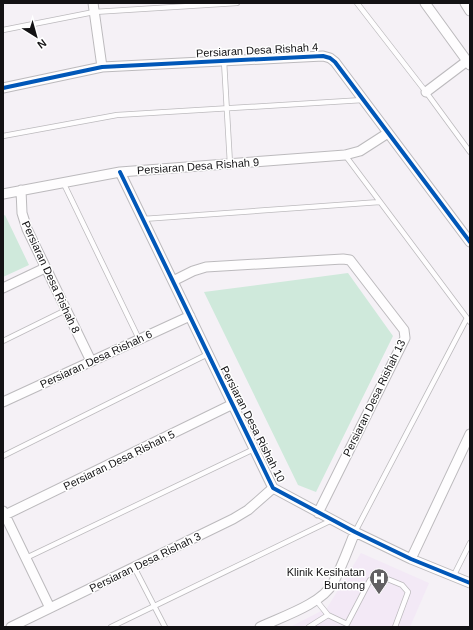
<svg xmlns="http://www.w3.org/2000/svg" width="473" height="630" font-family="Helvetica,sans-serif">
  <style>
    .medical { fill: #f3e9f6 }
    .green { fill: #cfe9db }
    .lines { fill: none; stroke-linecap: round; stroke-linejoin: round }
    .service-casing { stroke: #bcbabd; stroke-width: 6 }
    .minor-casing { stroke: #bcbabd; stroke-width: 11 }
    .service { stroke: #fefdfe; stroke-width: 4.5 }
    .minor { stroke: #fefdfe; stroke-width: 9 }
    .cycleway-casing { stroke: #fff; stroke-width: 6 }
    .cycleway { stroke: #0057b8; stroke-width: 4 }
    .labels { text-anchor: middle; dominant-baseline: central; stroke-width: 3; stroke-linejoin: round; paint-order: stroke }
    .street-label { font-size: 11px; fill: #131214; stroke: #fff }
    .poi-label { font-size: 11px; fill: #131214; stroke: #fff; text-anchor: end }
  </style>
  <rect width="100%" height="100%" fill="#f5f1f6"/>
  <path class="medical" d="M361,553L429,583L410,627H290L327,608Z"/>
  <path class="green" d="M5,215L29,265L3,277V216Z
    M348,273L393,336L316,492L298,485L204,292Z"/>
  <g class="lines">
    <defs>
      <path id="service" d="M357,3L426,92L470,152
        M3,30L94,12L237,3
        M224,61L230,164
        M3,136L117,115L363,100
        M345,155L470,322
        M63,182L139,339
        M143,219L380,202
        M3,341L66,310
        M3,456L208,354
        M355,532L467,318
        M26,558L254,449
        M134,567L165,627
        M454,575L470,543
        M316,600L328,615L347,624L370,580L380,576L402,585L408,592L395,627
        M111,627L332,520
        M309,627L328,615"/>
      <path id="minor" d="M93,3L102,67
        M425,3L470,65
        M465,3L470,11
        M3,88L102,67L323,56L330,58L335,62L470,242
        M426,92L467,61
        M120,172L273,488L355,532L411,559L470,583
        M21,190L22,213L27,229L91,361
        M3,194L120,172L345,155L360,151L388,133
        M173,281L193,271L206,267L343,259L350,260L404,330L405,338L318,513
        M3,288L45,268
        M3,402L190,316
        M3,511L50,608
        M5,515L233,404
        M411,559L470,434
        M11,627L233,519L248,510L273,488
        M260,627C281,617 322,604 333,583C342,567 348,549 355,532"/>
    </defs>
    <use href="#service" class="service-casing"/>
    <use href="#minor" class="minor-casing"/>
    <use href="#service" class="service"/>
    <use href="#minor" class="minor"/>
    <defs>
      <path id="cycleway" d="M3,88L102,67L323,56L330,58L335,62L470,242
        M120,172L273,488L355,532L411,559L470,583"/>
    </defs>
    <use href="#cycleway" class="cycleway-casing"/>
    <use href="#cycleway" class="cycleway"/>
  </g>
  <defs>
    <symbol id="hospital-pin" viewBox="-11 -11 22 30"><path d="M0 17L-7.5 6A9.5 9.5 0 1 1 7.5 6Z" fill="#626063" stroke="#fff"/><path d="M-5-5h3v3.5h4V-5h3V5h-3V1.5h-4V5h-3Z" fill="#fff"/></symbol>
  </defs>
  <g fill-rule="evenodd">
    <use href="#hospital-pin" x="368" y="567" width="22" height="30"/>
  </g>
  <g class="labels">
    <g class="street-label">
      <text transform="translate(257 50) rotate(-3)">Persiaran Desa Rishah 4</text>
      <text transform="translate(198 166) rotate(-4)">Persiaran Desa Rishah 9</text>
      <text transform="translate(51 277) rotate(65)">Persiaran Desa Rishah 8</text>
      <text transform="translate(96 359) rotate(-25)">Persiaran Desa Rishah 6</text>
      <text transform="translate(374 398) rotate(-64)">Persiaran Desa Rishah 13</text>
      <text transform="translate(253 424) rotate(63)">Persiaran Desa Rishah 10</text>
      <text transform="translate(119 460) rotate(-26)">Persiaran Desa Rishah 5</text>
      <text transform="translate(145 562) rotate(-26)">Persiaran Desa Rishah 3</text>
    </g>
    <g class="poi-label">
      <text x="365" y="572">Klinik Kesihatan<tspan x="365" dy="13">Buntong</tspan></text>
    </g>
  </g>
  <rect width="473" height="630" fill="none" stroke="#131214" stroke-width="8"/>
  <g transform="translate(36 36) rotate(143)" stroke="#ffffff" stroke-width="3" paint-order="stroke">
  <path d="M0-3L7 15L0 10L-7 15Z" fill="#131214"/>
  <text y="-6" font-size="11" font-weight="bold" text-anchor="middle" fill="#131214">N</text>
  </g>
</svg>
